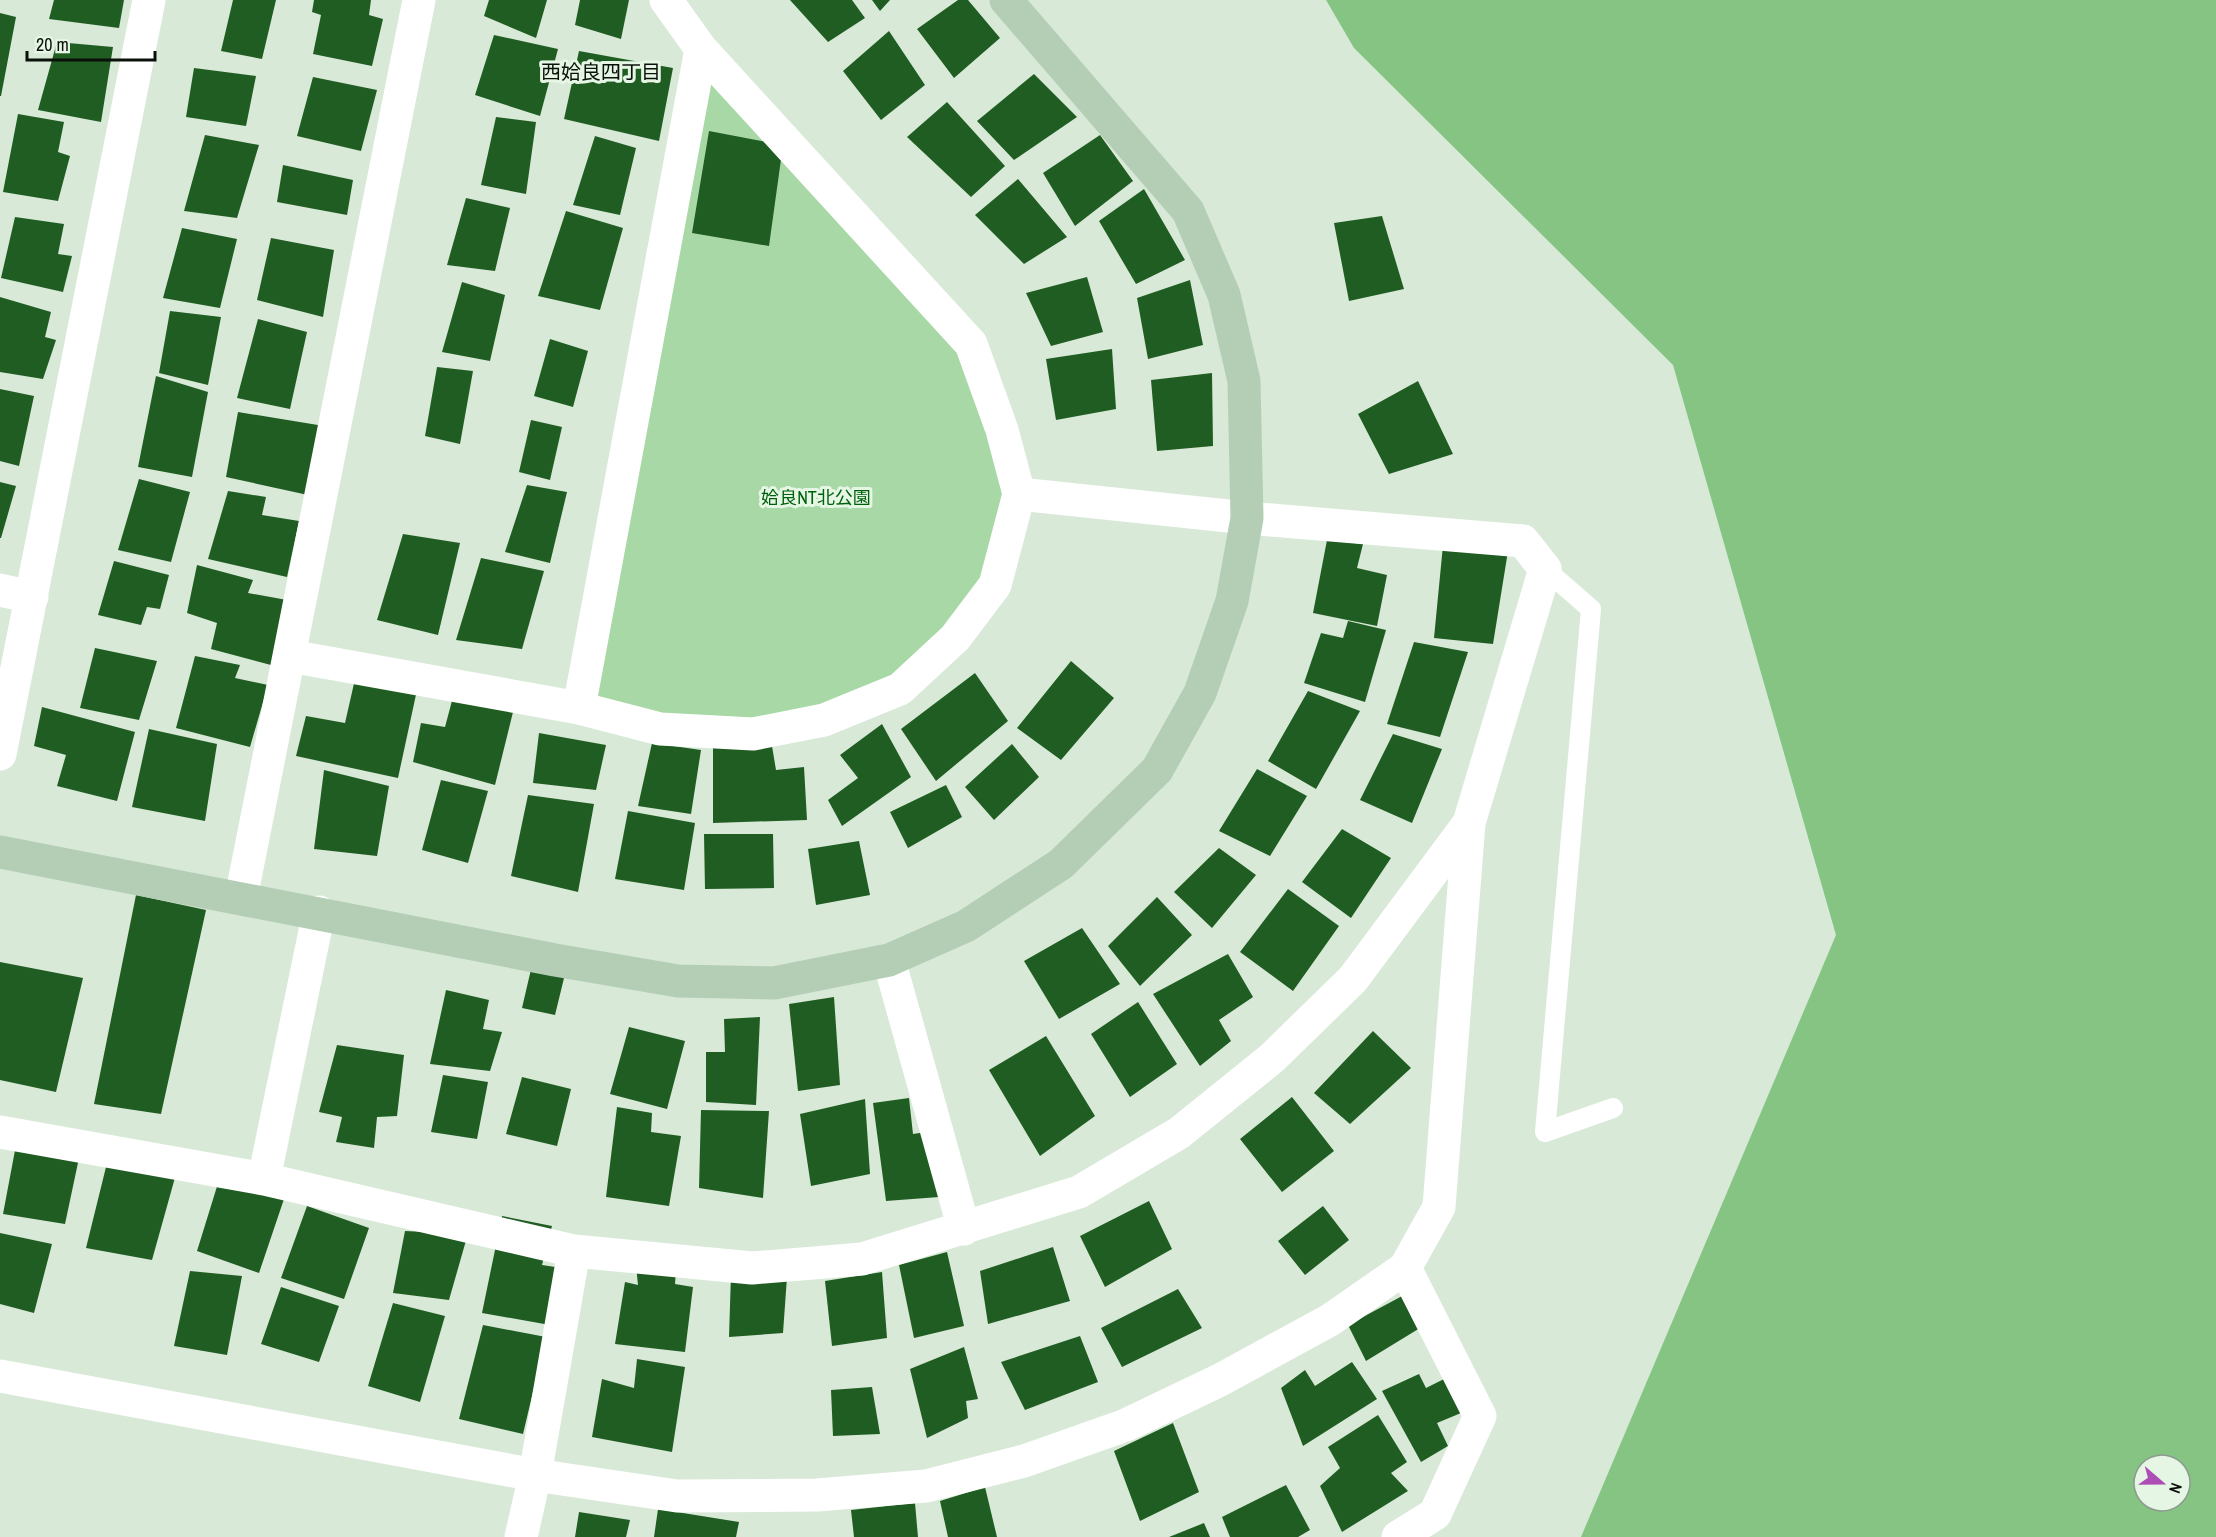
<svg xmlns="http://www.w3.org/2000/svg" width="2216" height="1537" font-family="'Archivo Narrow','Noto Sans JP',sans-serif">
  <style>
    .green { fill: #a9d8a7 }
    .forest { fill: #86c484; fill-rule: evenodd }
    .building { fill: #205d22 }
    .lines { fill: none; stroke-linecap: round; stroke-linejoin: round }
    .lane { stroke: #fff; stroke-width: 20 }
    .street { stroke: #fff; stroke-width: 33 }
    .secondary { stroke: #b4ceb5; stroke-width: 33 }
    .labels { text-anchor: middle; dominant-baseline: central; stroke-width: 6; stroke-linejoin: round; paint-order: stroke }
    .park-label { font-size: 18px; fill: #00610c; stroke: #e5f6e4 }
    .neighbourhood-label { font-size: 20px; fill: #0a100a; stroke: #e5f6e4 }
  </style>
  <rect width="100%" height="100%" fill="#d8e9d7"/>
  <path class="green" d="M701,49L971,344L1019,494L995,585L900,689L753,734L579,708Z"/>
  <path class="forest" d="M1326,0H2216V1537H1581L1836,935L1673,365L1354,48ZM2144,1465H2180V1501H2144Z"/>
  <path class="building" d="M54,0H124L119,28L49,19Z
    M233,0H276L262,59L221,51Z
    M314,0H371L369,15L383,19L372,66L313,54L321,15L312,12Z
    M489,0H547L536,38L484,16Z
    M580,0H629L621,39L575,25Z
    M790,0H852L865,18L828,42Z
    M872,0H890L880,11Z
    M958,0H968L1000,38L954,78L917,29Z
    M0,13L16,17L1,96H0Z
    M889,31L925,85L881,120L843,71Z
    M494,35L558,49L540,116L475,95Z
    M57,42L113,47L101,122L38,110Z
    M579,51L673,68L659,141L564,119Z
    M194,68L256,76L246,126L186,117Z
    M1034,74L1077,117L1014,160L977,121Z
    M313,77L377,90L361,151L297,136Z
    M947,102L1005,166L971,197L907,137Z
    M18,114L64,122L58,152L70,156L58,201L3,192Z
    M496,117L536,122L526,194L481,185Z
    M709,131L783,145L769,246L692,233Z
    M205,135L259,145L237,218L184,211Z
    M1100,135L1133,181L1075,226L1043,173Z
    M595,136L636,148L620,215L573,205Z
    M283,165L353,180L347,215L277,202Z
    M1018,179L1067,237L1024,264L975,215Z
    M1144,189L1185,260L1136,284L1099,221Z
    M466,198L510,208L495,271L447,265Z
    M566,211L623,228L600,310L538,296Z
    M1382,216L1404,289L1349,301L1334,223Z
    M15,217L64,224L58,254L72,256L63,292L1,278Z
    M182,228L237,239L220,308L163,298Z
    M271,238L334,250L323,317L257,300Z
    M1087,277L1103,332L1051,346L1026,293Z
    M1190,280L1203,345L1148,359L1137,298Z
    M462,282L505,295L490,361L442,352Z
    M0,297L51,312L45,337L56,340L43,379L0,372Z
    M170,311L221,317L208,385L159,373Z
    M258,319L307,332L290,409L237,398Z
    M550,339L588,351L573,407L534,396Z
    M1112,349L1116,409L1056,420L1046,359Z
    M437,367L473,371L460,444L425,436Z
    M1212,373L1213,446L1157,451L1151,380Z
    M156,376L208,392L192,477L138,467Z
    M1418,381L1453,454L1389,474L1358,414Z
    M0,389L34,396L19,466L0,461Z
    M238,412L324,426L308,495L226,477Z
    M531,420L562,427L550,480L519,472Z
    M139,479L190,492L171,562L118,550Z
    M0,482L16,486L1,538H0Z
    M527,485L567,492L550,563L505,552Z
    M228,491L266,497L262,515L299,521L287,577L208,559Z
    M403,534L460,543L438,635L377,620Z
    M1327,540L1363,544L1357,568L1387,575L1377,626L1313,613Z
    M1443,545L1508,551L1493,644L1434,638Z
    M481,558L544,571L522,649L456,640Z
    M114,561L169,575L160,609L147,607L141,625L98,615Z
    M197,565L253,580L248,593L287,600L271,665L211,649L217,623L187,613Z
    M1348,621L1386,630L1365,702L1304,683L1321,633L1343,638Z
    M1414,642L1468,652L1440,737L1387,724Z
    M95,648L157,661L139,720L80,708Z
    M195,656L240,665L235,678L268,685L250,747L176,728Z
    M1071,661L1114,698L1061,760L1017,728Z
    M975,673L1008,721L936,781L901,729Z
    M355,679L417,690L398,778L296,756L306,716L345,723Z
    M1308,691L1360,711L1316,789L1268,761Z
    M453,697L514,708L495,785L413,762L421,723L445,727Z
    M42,707L135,732L117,801L57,786L66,755L34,746Z
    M882,724L911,777L842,826L828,800L858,778L840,755Z
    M149,729L217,744L205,821L132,807Z
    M539,733L606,745L596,790L533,783Z
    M1393,734L1442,749L1412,823L1360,800Z
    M652,743L701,750L691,814L638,806Z
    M1012,744L1039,777L994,820L965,787Z
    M772,746L776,770L804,767L807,820L713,823V748Z
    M1257,769L1307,796L1270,856L1219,831Z
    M324,770L389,786L377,856L314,849Z
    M441,780L488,791L468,863L422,850Z
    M946,785L962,817L908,848L890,812Z
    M528,795L594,804L578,892L511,876Z
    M628,811L695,823L684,890L615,879Z
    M1342,829L1391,858L1351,918L1302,882Z
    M704,834H773L774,888L705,889Z
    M859,841L870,895L816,905L808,849Z
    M1219,848L1256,875L1212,928L1174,892Z
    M1288,889L1339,926L1293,991L1240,952Z
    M136,895L206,910L161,1114L94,1104Z
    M1157,897L1192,935L1140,986L1108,946Z
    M1082,928L1120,984L1059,1019L1024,961Z
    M1228,954L1253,997L1219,1020L1231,1041L1200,1066L1153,994Z
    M0,962L83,978L56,1092L0,1080Z
    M532,965L565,974L555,1015L522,1008Z
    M446,990L489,1000L483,1029L502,1032L490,1071L430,1064Z
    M834,997L840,1085L798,1091L789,1004Z
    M1138,1002L1177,1064L1130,1097L1091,1034Z
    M760,1017L756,1105L706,1102V1052H725L724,1019Z
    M629,1027L685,1041L667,1109L610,1094Z
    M1373,1031L1411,1068L1350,1124L1314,1093Z
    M1046,1036L1095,1116L1040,1156L989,1070Z
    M337,1045L404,1055L397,1116L377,1117L374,1148L336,1142L342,1117L319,1112Z
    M443,1075L488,1082L477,1139L431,1132Z
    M522,1077L571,1089L557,1146L506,1134Z
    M1292,1097L1334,1151L1282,1192L1240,1139Z
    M909,1098L913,1134L926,1132L939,1197L886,1201L873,1103Z
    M865,1099L870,1174L811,1186L800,1114Z
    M617,1107L652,1113L651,1132L681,1136L669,1206L606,1197Z
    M701,1110L769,1111L763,1198L699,1188Z
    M16,1145L79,1158L65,1224L3,1214Z
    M106,1167L176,1174L152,1260L86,1248Z
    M219,1180L284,1199L259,1273L197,1251Z
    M1149,1201L1172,1249L1105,1287L1080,1236Z
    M307,1206L369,1228L344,1299L281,1278Z
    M1323,1206L1349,1240L1305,1275L1278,1241Z
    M473,1216L449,1300L393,1293L405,1231L425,1232Z
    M502,1216L552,1226L542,1265L562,1268L550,1325L482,1313Z
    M0,1233L52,1244L34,1313L0,1304Z
    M1053,1247L1070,1301L988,1324L980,1271Z
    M947,1252L964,1326L914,1338L899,1265Z
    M636,1266L676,1270L675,1284L693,1287L685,1352L615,1344L625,1282L638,1285Z
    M190,1271L242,1276L227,1355L174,1346Z
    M882,1272L887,1338L832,1346L825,1281Z
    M731,1274L787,1277L783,1333L729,1337Z
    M281,1287L339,1306L319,1362L261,1344Z
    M1178,1289L1202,1328L1122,1367L1101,1328Z
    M1404,1295L1420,1328L1366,1361L1348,1325Z
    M393,1303L445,1316L420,1402L368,1386Z
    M483,1325L546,1337L523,1434L459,1419Z
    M1080,1336L1098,1382L1025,1410L1001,1362Z
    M964,1347L978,1399L966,1401L968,1418L927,1438L910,1369Z
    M637,1359L685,1367L672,1452L592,1437L602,1379L634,1388Z
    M1352,1362L1377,1399L1303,1446L1281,1388L1305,1370L1315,1386Z
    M1419,1374L1426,1388L1446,1378L1461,1413L1437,1423L1448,1446L1421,1462L1382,1391Z
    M872,1387L880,1434L833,1436L831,1390Z
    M1378,1415L1407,1462L1391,1473L1408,1491L1342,1532L1320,1486L1340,1468L1328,1447Z
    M1173,1423L1199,1492L1140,1521L1114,1451Z
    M1286,1485L1310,1530L1298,1537H1230L1222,1517Z
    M985,1487L997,1537H948L940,1501Z
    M915,1503L918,1537H854L851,1510Z
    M658,1509L739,1522L736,1537H654Z
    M579,1512L630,1520L626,1537H575Z
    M1204,1523L1210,1537H1169Z"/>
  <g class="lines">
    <path class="lane" d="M1545,569L1591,609L1545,1132L1613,1108"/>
    <path class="street" d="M0,590L32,597
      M290,656L579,708L660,729L753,734L824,720L900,689L955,638L995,585L1019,494L1002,430L971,344L701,49L666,0
      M579,708L701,49
      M0,754L149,0
      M241,898L419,0
      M889,960L964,1229
      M0,1132L264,1179L574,1251L752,1268L862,1259L1079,1192L1179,1133L1272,1058L1353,979L1469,823
      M264,1179L319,912
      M0,1376L535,1475L677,1496L817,1495L926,1486L1024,1461L1126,1425L1220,1380L1330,1320L1405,1268L1439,1207L1469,823L1545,569L1523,541L1247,518L1019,494
      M521,1537L535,1475L574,1251
      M1398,1537L1435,1514L1480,1416L1405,1268"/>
    <path class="secondary" d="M0,852L555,960L678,981L774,983L889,960L966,926L1061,864L1157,770L1200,693L1232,601L1247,518L1244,381L1224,295L1188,211L1006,0"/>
  </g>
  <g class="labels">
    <g class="park-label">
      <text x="816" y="497">姶良NT北公園</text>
    </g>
    <g class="neighbourhood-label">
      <text x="601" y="71">西姶良四丁目</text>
    </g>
  </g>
  <g transform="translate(2162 1483) rotate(110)"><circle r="28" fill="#e5f6e4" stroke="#8d9a8d" stroke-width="1.5"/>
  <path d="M0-4.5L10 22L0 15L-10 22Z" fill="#ad4eb7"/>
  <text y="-9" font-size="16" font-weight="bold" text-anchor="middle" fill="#0a100a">N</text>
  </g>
  <path d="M27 51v9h128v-9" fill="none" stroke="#0a100a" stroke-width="3"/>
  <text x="36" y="51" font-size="18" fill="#0a100a" stroke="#e5f6e4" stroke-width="4.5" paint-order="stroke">20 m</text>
</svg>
